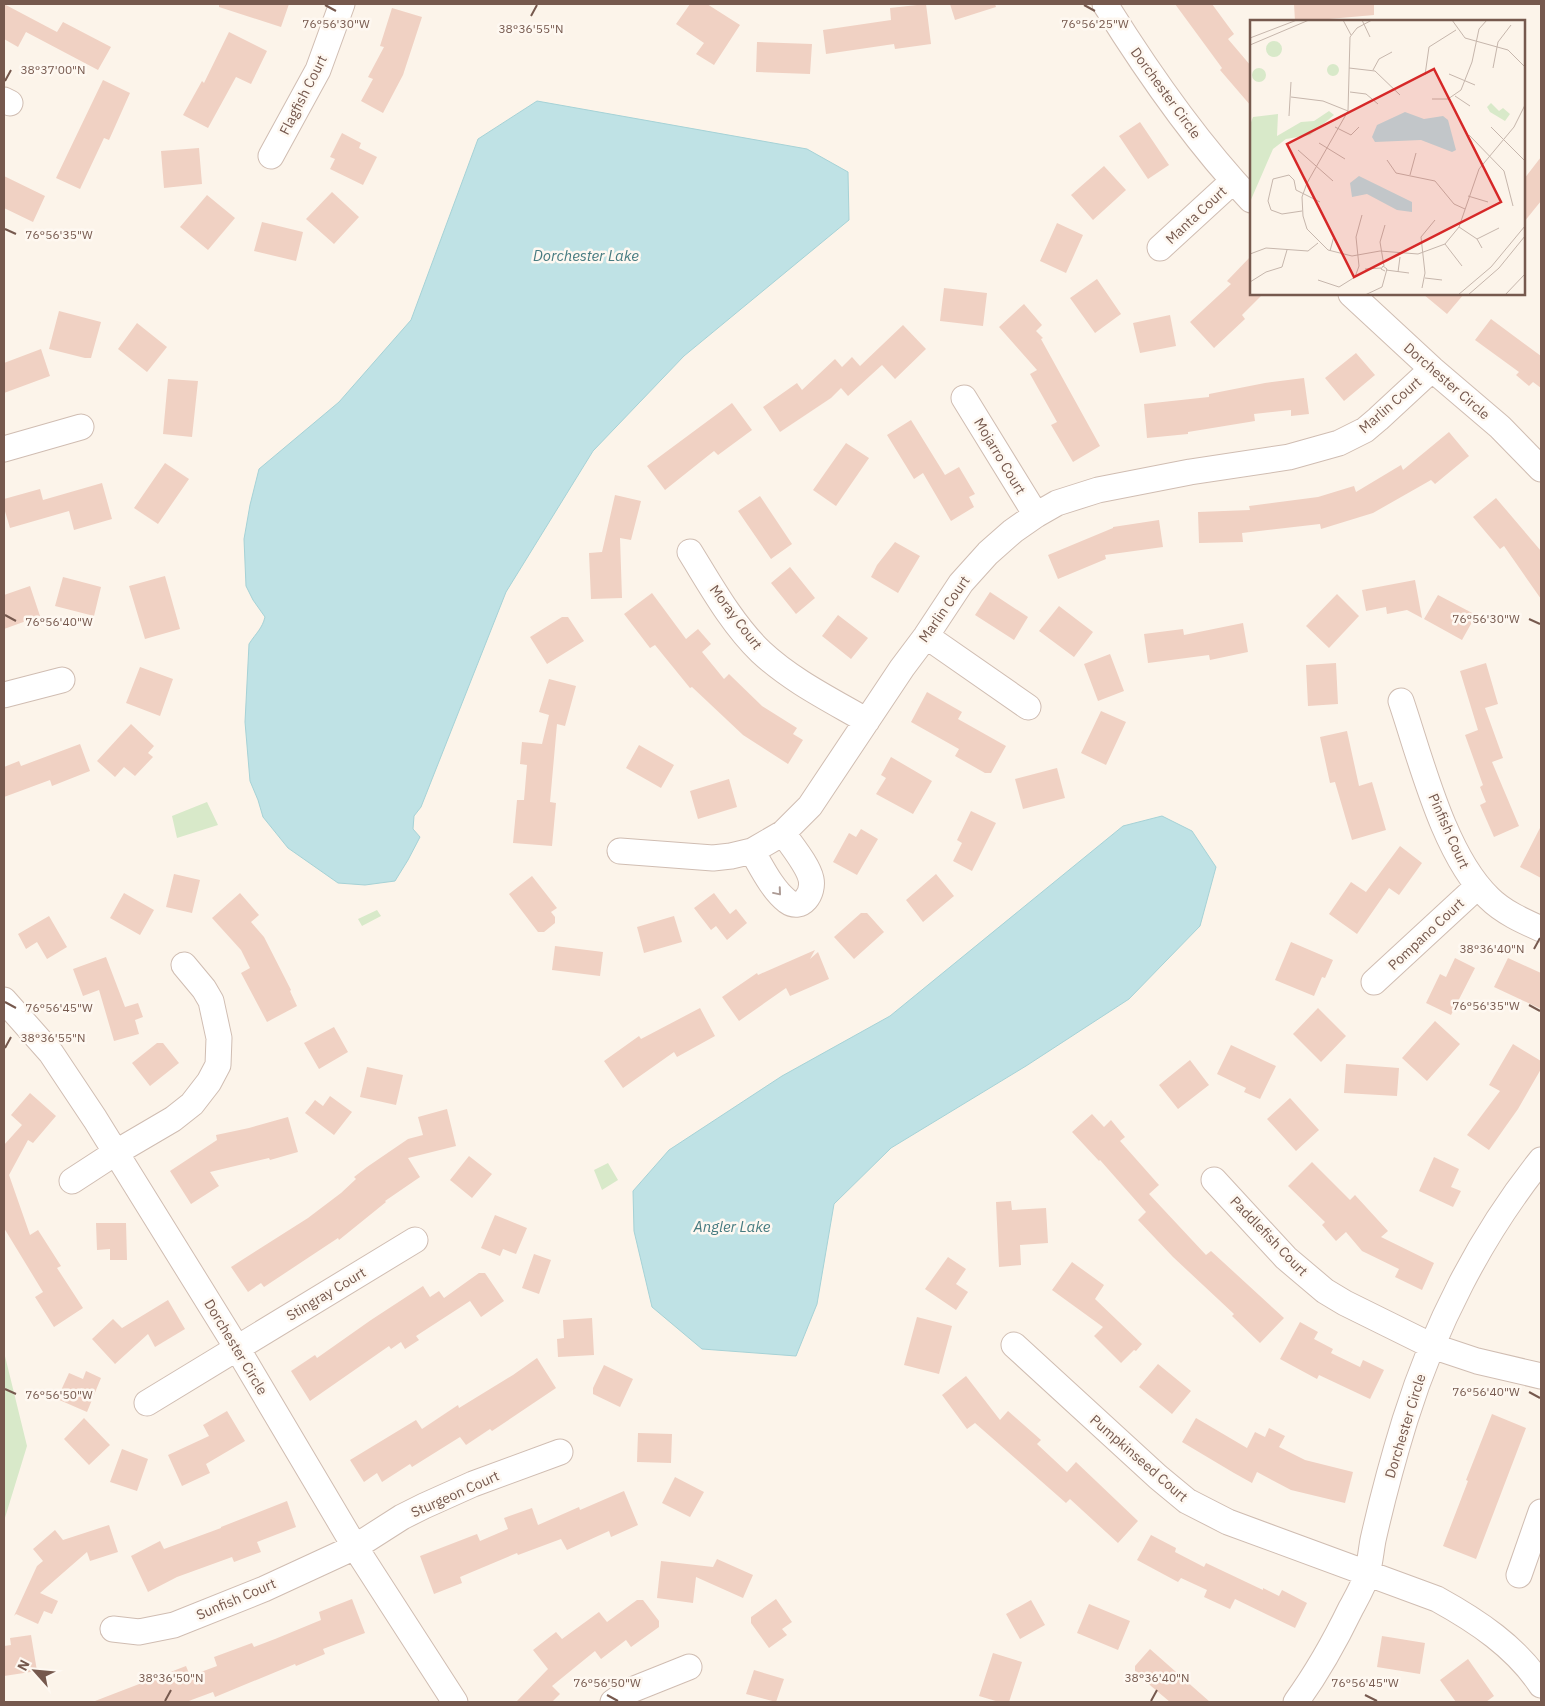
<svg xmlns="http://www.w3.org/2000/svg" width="1545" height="1706" font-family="'IBM Plex Sans',sans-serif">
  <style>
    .green { fill: #d8e9c9 }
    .water { fill: #bfe2e5; stroke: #a6d2d6 }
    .building { fill: #f0d1c3 }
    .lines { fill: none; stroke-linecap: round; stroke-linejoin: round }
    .minor-casing { stroke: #d0bdb2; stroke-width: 27 }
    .minor { stroke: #fff; stroke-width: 25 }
    .oneway { stroke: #ad9b95 }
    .ticks { fill: none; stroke: #76594e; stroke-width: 2 }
    .labels { text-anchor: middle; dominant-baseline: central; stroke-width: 5; stroke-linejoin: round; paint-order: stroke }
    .street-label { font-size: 14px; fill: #76594e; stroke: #fef8f1 }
    .water-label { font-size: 15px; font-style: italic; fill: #467b80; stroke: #fef8f1 }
    .inset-road { fill: none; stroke: #c6b6ac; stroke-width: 1 }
    .view { fill: #d62828; fill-opacity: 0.15; stroke: #d62828; stroke-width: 2.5 }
    .inset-edge { fill: none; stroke: #76594e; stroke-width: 2.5 }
    .ticks-label { font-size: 12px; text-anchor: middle; fill: #76594e; stroke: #fef8f1; stroke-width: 5; stroke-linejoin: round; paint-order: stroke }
  </style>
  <rect width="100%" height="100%" fill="#fcf4ea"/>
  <path class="green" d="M207,802L218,825L177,838L172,816Z
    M377,910L381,916L362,926L358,919Z
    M608,1163L618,1180L602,1190L594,1170Z
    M4,1352L27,1446L4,1521Z"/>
  <path class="water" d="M537,101L807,149L848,172L849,220L684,356L593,451L506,592L421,807L414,816L413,829L420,837L408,860L395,881L365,885L338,883L288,848L263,817L258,800L250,781L245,722L249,644C256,633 262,629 265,617L253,600L246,586L244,539L250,505L259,469L339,402L411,320L478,139Z
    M1162,816L1192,831L1216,867L1200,926L1129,999L1026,1066L891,1148L834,1204L817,1304L796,1356L702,1349L652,1307L634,1231L633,1191L669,1150L782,1076L890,1016L1123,826Z"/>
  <path class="building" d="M4,4L57,32L63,22L111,47L98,70L26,32L18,47L4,39Z
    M219,4H289L281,27L219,7Z
    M690,4H707L740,25L714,65L696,54L704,43L676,24Z
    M926,4L931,44L895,49L894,44L826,54L823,30L891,20L890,8Z
    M950,4H995L996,7L955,20Z
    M1175,4H1212L1234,34L1228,39L1251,66V106L1220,70L1222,68Z
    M1294,4H1374V15L1329,19L1330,21H1295Z
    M392,8L422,17L403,75L383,113L361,101L373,79L368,77L384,47L380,46Z
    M229,32L267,51L251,84L236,77L208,128L183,115L202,81L204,83Z
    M757,42L812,44L810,74L756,72Z
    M103,80L130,93L109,140L104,138L80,189L56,178Z
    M1140,122L1169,165L1148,179L1119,136Z
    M342,133L361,143L359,148L377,157L363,185L330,169L335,159L330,157Z
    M199,148L202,184L164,188L161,151Z
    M1541,157V201L1524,222V179Z
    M1104,166L1126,190L1093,220L1071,195Z
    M4,176L45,196L33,222L4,208Z
    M332,192L359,217L334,244L306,219Z
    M207,195L235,218L208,250L180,227Z
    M262,222L303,232L296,261L254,251Z
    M1057,223L1083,235L1066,273L1040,261Z
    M1251,256V294H1263L1242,315L1245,319L1214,348L1190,322L1231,284L1227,281Z
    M1097,279L1121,314L1095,333L1070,298Z
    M944,288L987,293L983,326L940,321Z
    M1423,294H1464L1447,314Z
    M1024,304L1042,325L1036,331L1043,338L1041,339L1100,446L1073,462L1051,425L1057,422L1030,374L1037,370L999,327Z
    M59,311L101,322L91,358H85L49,349Z
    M1170,315L1176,346L1140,353L1133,323Z
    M1491,319L1541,356V388L1533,382L1529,386L1516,375L1519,372L1475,340Z
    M137,323L167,347L147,372L118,349Z
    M903,325L926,349L895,379L882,365L848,396L841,388L831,398L780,432L763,407L797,383L802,390L835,359L842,367L852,357L860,366Z
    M41,349L50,376L4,393V363Z
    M1356,353L1375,375L1344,401L1325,378Z
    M1304,378L1309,414L1291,416V410L1254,414L1255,421L1188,432V434L1147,438L1144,404L1209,397V394L1265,383Z
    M168,379L198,381L192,437L163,434Z
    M732,403L752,430L718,455L714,451L665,490L647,466Z
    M911,420L945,475L959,467L975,494L969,497L974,507L951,521L923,473L914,479L887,435Z
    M1449,432L1469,456L1435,484L1431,480L1373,513L1321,529L1320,524L1242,533L1243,542L1199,543L1198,512L1250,510L1249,506L1318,497L1354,486L1356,492L1401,465L1403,470Z
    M846,443L869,458L836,506L813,490Z
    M165,463L189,479L158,524L134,508Z
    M102,483L112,519L74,530L69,511L10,528L4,508V499L40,489L43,500Z
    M615,495L641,501L631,540L620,538L622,598L591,599L589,553L602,552Z
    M760,496L792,544L771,559L738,511Z
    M1496,498L1541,551V599L1504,546L1500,549L1473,517Z
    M1159,520L1163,547L1105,555L1106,559L1058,579L1048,555L1113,528V527Z
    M895,542L920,556L898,593L871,577L877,565Z
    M790,567L815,598L796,614L771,583Z
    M165,576L180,629L145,639L129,586Z
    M63,577L101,587L94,616L55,606Z
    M1415,580L1422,618L1407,610L1387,614L1386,607L1366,611L1362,590Z
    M30,586L40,616L4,629V595Z
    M990,592L1028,617L1014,640L975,615Z
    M652,593L686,639L698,629L711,644L702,652L724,679L729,674L762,706L797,728L793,734L803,740L788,764L743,735L692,687L690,688L655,645L650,648L624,614Z
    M1337,594L1359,616L1329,648L1306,626Z
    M1438,595L1476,615L1462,640L1424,619Z
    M1059,606L1093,632L1074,657L1039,631Z
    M838,615L868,638L851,659L822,636Z
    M562,617H568L584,641L547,664L530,637Z
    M1243,623L1248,652L1210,660L1209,655L1148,663L1144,634L1183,629L1184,635Z
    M1110,654L1124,691L1098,701L1084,664Z
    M1336,663L1338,704L1308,706L1306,665Z
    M1486,663L1498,704L1485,708L1503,758L1492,762L1519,826L1494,837L1480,805L1486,802L1480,787L1483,785L1465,735L1478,730L1460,671Z
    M140,667L173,679L160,716L126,703Z
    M549,679L576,686L565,726L557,724L550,802L556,803L552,846L513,843L517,800H524L527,765L520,764L522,742L542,744L549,715L539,712Z
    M927,692L962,712L958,719L1006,746L991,773H985L955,756L959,749L911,722Z
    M1101,711L1126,722L1106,765L1081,753Z
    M131,724L154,746L148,753L153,757L135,776L124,767L115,777L97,761Z
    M1347,731L1359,786L1372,782L1386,830L1352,840L1335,782L1330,783L1320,737Z
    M80,744L90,771L52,786L50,780L4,797V767L19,761L21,766Z
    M639,745L674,765L661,788L626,768Z
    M891,757L932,781L913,814L876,794L886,778L881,775Z
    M1057,768L1065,798L1023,809L1015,779Z
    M729,779L737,807L698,819L690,791Z
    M971,811L996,823L972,871L953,861L962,843L957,840Z
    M1541,826V878L1520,867Z
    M861,829L878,839L857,875L833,862L849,833L856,837Z
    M1400,846L1422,863L1399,895L1389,888L1357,934L1329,914L1351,882L1366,892Z
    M174,874L200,880L192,913L166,907Z
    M936,874L954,896L923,922L906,900Z
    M532,876L557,908L551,912L555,917V923L544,932H538L509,894Z
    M124,893L154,910L140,935L110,918Z
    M240,893L259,915L251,922L264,937L291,990L290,991L297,1006L267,1022L241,973L250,968L241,950L212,918Z
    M714,893L730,914L736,909L747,923L727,940L716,926L711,930L694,908Z
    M861,913H867L884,932L854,959L834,937Z
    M49,916L67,947L47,959L37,942L26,949L18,934Z
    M674,916L682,942L644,953L637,927Z
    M1291,942L1333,960L1325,978L1322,977L1314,996L1275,980Z
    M555,946L603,952L600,976L552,970Z
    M815,950L810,959L818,952L829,979L790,996L786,988L739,1021L722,997L757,973L758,975Z
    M106,957L125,1007L138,1003L143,1017L135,1020L139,1034L114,1041L99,990L83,996L73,969Z
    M1455,958L1475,968L1451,1015L1426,1003L1440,974L1446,977Z
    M1508,958L1541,973V1009L1494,987Z
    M700,1008L715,1036L677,1057L674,1052L623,1088L604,1061L639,1036L641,1039Z
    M1318,1008L1346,1036L1321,1062L1293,1034Z
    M1435,1021L1460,1044L1427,1081L1402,1058Z
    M334,1027L348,1052L319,1069L304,1043Z
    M157,1043H163L179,1063L150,1086L132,1063Z
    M1513,1044L1541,1061V1069L1518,1109L1489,1150L1467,1135L1500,1091L1489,1085Z
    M1231,1045L1276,1066L1260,1099L1244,1092L1246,1088L1217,1074Z
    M1190,1060L1209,1085L1178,1109L1159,1085Z
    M1346,1064L1399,1068L1397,1096L1344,1093Z
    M367,1067L403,1075L396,1105L360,1097Z
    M30,1093L56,1116L33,1143L28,1140L9,1175L30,1235L38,1230L61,1266L57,1268L83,1308L54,1327L35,1297L43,1292L4,1228V1145L22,1125L11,1115Z
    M330,1096L352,1112L334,1135L305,1113L315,1100L323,1106Z
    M1290,1098L1319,1130L1296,1151L1267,1119Z
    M447,1109L456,1146L408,1158L420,1177L385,1201L386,1202L339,1240L338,1238L264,1287L261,1283L248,1292L231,1267L308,1218L341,1193L356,1179L354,1177L367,1167L408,1139L423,1135L418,1117Z
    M1092,1114L1104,1127L1111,1120L1125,1137L1120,1141L1159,1185L1149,1194L1206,1255L1211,1251L1284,1318L1260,1343L1232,1316L1234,1314L1173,1257L1138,1220L1146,1212L1100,1160L1099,1161L1072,1132Z
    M288,1117L298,1152L270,1160L269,1158L210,1172L219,1186L191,1204L170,1171L217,1140L216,1135L249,1128Z
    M469,1156L492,1174L472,1198L450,1180Z
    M1434,1157L1459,1169L1451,1187L1461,1191L1453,1207L1419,1191Z
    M1312,1162L1350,1200L1355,1195L1388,1231L1381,1237L1434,1263L1422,1290L1395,1277L1399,1269L1362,1251L1346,1232L1336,1241L1322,1225L1325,1222L1288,1186Z
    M1011,1201L1012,1210L1046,1208L1048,1243L1020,1245L1021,1265L999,1267L996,1202Z
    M495,1215L527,1228L516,1254L503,1249L500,1256L481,1248Z
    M96,1223H126L127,1260H110V1249L97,1250Z
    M534,1254L551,1260L539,1294L522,1288Z
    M948,1257L966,1269L956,1284L968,1292L956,1310L925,1289Z
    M1072,1262L1104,1285L1095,1299L1142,1344L1136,1351L1134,1350L1121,1363L1094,1336L1103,1327L1052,1290Z
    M479,1273H485L504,1301L481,1317L470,1301L416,1336L419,1340L405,1349L401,1342L391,1349L389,1346L310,1401L291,1371L315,1355L317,1358L371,1320L423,1286L430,1297L439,1291L444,1298Z
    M168,1300L185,1329L155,1347L148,1334L115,1364L92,1339L113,1319L122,1328Z
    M917,1317L952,1326L939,1374L904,1365Z
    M592,1318L594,1355L558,1357L557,1339L564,1338L563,1320Z
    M1300,1322L1318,1332L1314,1339L1333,1349L1331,1353L1360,1367L1363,1360L1384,1370L1370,1399L1319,1375L1317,1379L1280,1359Z
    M537,1358L556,1388L492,1431L490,1429L466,1445L460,1437L412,1467L410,1464L382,1482L377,1473L364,1482L350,1460L416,1420L422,1429L458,1405L459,1408L513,1375Z
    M1158,1364L1191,1391L1172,1414L1139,1387Z
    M604,1365L633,1379L620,1407L593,1394V1388Z
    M86,1371L101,1378L87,1412L57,1399L69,1373L83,1379Z
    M966,1376L1000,1420L1008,1411L1041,1440L1037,1444L1067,1472L1076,1462L1138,1521L1118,1543L1070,1499L1066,1503L975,1423L967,1429L942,1395Z
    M227,1411L245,1441L206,1464L210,1473L182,1486L168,1455L209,1436L203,1425Z
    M1492,1414L1526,1428L1476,1559L1443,1546L1468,1481L1466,1480Z
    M84,1418L110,1445L89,1465L64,1439Z
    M1196,1418L1247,1448L1255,1432L1265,1437L1269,1428L1285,1436L1279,1447L1305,1460L1353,1472L1345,1503L1291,1490L1257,1472L1252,1483L1234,1473L1182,1442Z
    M638,1433L672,1434L671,1463L637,1462Z
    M122,1449L148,1459L137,1491L110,1482Z
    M675,1477L704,1492L690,1517L662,1503Z
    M624,1491L638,1525L611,1537L609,1531L567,1550L561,1539L518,1555L517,1553L460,1577L462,1583L434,1594L420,1556L477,1534L480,1541L508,1529L504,1518L532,1508L538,1525L579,1507L580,1510Z
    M287,1501L296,1527L257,1542L261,1552L234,1562L232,1557L177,1577L148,1592L131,1556L160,1541L164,1549L221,1528V1527Z
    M109,1525L118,1552L90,1561L87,1552L40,1593L58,1601L52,1614L44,1611L38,1624L16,1614L14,1616L37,1566L43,1561L33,1549L55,1530L63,1540Z
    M1151,1535L1176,1548L1175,1552L1204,1567L1206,1563L1263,1590V1588L1279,1596L1282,1590L1307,1603L1295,1628L1235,1599L1230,1609L1204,1597L1207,1590L1181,1578L1178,1582L1137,1560Z
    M717,1559L753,1575L743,1598L696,1577L693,1603L657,1598L661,1561L713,1567Z
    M352,1599L365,1633L323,1649L325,1654L296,1666L295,1664L215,1697L213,1692L186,1702H95V1701L186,1666L190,1676L217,1666L214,1657L252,1643L254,1647L275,1639L321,1620L319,1612Z
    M776,1599L792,1622L782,1629L787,1635L769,1648L751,1623V1617Z
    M637,1600H643L659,1621V1627L631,1647L626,1640L601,1659L595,1651L552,1686L560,1694L552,1702H516L548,1669L533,1650L556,1632L562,1639L599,1612L607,1622Z
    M1031,1600L1045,1625L1020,1639L1006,1614Z
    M1089,1604L1130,1621L1118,1650L1077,1633Z
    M31,1635L37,1671L4,1676V1646L11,1645L10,1638Z
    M1382,1636L1425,1643L1420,1674L1377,1667Z
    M1150,1649L1210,1702H1170L1151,1686L1135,1671V1666Z
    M993,1653L1022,1662L1009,1702H999L979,1696Z
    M1468,1659L1494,1696L1486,1702H1456L1440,1680Z
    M754,1670L784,1679L776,1702L746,1694Z"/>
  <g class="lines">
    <defs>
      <path id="minor" d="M1105,4C1148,73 1195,141 1251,200
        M4,100L10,103
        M271,156L318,70L342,4
        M1160,248L1233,181
        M1351,294L1432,369L1500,427L1541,469
        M964,398L1036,515
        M4,449L81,427
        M690,552C711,586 732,624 761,652C792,681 831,700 867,721
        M926,636L1028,707
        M4,695L62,680
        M1401,701C1421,760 1444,855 1489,898C1503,912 1523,921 1541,929
        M620,851L713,858L731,856L752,851L783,833L810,806L902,668L926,636L961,583L988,553L1013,531L1036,515L1057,503L1098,490L1190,472L1289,457L1339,443L1365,430L1378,419L1432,369
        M752,851C762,868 772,889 787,901C802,912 814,893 811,879C808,865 791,845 783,833
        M1374,982L1478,886
        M4,1000L51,1053L95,1119L237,1348L355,1547L455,1702
        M1214,1180L1286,1258L1325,1291L1345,1303L1432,1346L1477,1361L1541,1376
        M72,1181L115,1153L173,1119L192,1104L209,1082L218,1065L219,1038L211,1001L204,989L184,965
        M1014,1345L1158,1477L1187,1501L1228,1522L1437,1599C1477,1621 1516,1647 1541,1685
        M147,1403L415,1240
        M1519,1575L1541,1512
        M113,1629L139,1632L174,1625L264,1589L355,1547L402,1517L424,1506L473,1484L560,1452
        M613,1702L629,1691L689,1667
        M1296,1702C1317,1673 1335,1641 1351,1608C1357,1597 1364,1585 1367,1574C1370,1563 1371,1551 1373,1540C1382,1500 1393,1459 1405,1420C1434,1327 1480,1236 1541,1160"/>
    </defs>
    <use href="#minor" class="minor-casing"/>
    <use href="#minor" class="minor"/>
  </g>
  <defs><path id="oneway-chevron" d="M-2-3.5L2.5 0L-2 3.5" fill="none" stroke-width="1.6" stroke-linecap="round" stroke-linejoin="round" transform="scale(1.25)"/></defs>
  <use class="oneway" href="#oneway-chevron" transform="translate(778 892) rotate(50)"/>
  <path class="ticks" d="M325,5L336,11M1084,5L1095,11M531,16L537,5M5,81L11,70M5,229L16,234M5,615L16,621M1529,619L1540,624M1534,949L1540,938M5,1002L16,1008M1529,1005L1540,1011M5,1048L11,1037M5,1389L16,1394M1529,1392L1540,1398M607,1695L618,1701M1365,1695L1377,1701M165,1701L171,1690M1151,1701L1157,1690"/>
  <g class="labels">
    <g class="street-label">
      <text transform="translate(1166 93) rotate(54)">Dorchester Circle</text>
      <text transform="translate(303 95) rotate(-63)">Flagfish Court</text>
      <text transform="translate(1196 215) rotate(-43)">Manta Court</text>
      <text transform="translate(1447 381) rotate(41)">Dorchester Circle</text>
      <text transform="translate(1390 405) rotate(-41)">Marlin Court</text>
      <text transform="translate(1000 456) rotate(59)">Mojarro Court</text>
      <text transform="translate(944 609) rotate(-55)">Marlin Court</text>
      <text transform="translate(736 617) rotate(53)">Moray Court</text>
      <text transform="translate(1449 831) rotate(66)">Pinfish Court</text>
      <text transform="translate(1426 934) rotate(-43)">Pompano Court</text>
      <text transform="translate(1269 1236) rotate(46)">Paddlefish Court</text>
      <text transform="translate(326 1294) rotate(-31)">Stingray Court</text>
      <text transform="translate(236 1347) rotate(59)">Dorchester Circle</text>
      <text transform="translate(1405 1426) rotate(-73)">Dorchester Circle</text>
      <text transform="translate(1139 1458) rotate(41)">Pumpkinseed Court</text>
      <text transform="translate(455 1494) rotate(-24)">Sturgeon Court</text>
      <text transform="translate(236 1599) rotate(-23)">Sunfish Court</text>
    </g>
    <g class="water-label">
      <text x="586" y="255">Dorchester Lake</text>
      <text x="732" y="1226">Angler Lake</text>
    </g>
  </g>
  <g transform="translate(1250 20)">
    <rect width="275" height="275" fill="#fcf4ea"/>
    <path d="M16 29a8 8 0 1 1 16 0a8 8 0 1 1-16 0ZM77 50a6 6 0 1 1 12 0a6 6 0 1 1-12 0ZM2 55a7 7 0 1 1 14 0a7 7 0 1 1-14 0ZM241,83L249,91L253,88L260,94L255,101L240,92L237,87ZM79,91L84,95L60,115L36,119L23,129L0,182V105L3,97L28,94L27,116L51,102L64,101Z" fill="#d8e9c9"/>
    <path d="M155,92L174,99L193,96L198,100L206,130L202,132L171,120L125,122L122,117L127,105ZM109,156L162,182V192L147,190L117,174L102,177L100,163Z" fill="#bfe2e5"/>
    <path class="inset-road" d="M93,0L101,15M112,0L120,17M122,0L107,8L100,17L98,91L57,163L52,177L53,196L57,209L78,230L102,236L130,231L168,234L195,224L209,207L229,149L264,107L275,85M202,0L215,18L258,30L275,47M0,18L47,0M0,25L59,0M99,48L125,51L150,75M243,48L248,22L261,5M123,50L129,39L142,32M199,54L225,65M175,55L179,27L206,10M100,72L116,74L128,84M205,76L220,86M41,77L73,81L98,91M182,79H198L211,70L222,42L229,9L237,0M39,96L41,62M85,107L101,115L109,107M241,107L275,141M219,115L254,151L263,186M69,123L95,139M48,130L83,161M137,140L146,153L185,161L204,184L215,189M160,155L166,133M218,176L238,182M52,191L32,194L21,190L18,181L23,159L39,155L44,160L46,170L70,182M209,207L227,219L232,228M227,219L249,208M195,224L212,246M80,231L84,216M0,234L16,228L58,231L68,223M134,246L130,222L135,205M115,249L131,248M136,250L159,253M148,252L150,237M175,258L192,260M68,260L89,267L105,257L109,246L106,217L112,195M0,262L16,252L32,247L37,230M172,268L175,253L171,217L185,200M115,275L132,267L137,249L133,246L131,249L135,251M208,275L241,247L275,206M218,275L249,248L275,216M255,275L275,254"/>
    <path class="view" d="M184,49L251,182L104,257L37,124Z"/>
    <rect width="275" height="275" class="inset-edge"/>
  </g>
  <g class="ticks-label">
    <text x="336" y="28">76°56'30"W</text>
    <text x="1095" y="28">76°56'25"W</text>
    <text x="531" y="33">38°36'55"N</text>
    <text x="53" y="74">38°37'00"N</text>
    <text x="59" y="239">76°56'35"W</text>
    <text x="1486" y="623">76°56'30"W</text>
    <text x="59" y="626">76°56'40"W</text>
    <text x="1492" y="953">38°36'40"N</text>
    <text x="1486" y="1010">76°56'35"W</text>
    <text x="59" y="1012">76°56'45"W</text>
    <text x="53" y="1042">38°36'55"N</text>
    <text x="1486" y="1396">76°56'40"W</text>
    <text x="59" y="1399">76°56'50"W</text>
    <text x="171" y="1682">38°36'50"N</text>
    <text x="1157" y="1682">38°36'40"N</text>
    <text x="607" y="1687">76°56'50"W</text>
    <text x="1365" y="1687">76°56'45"W</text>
  </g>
  <rect width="1545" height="1706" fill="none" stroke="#76594e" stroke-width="10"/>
  <g transform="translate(35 1671) rotate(297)" stroke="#fef8f1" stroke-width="4" paint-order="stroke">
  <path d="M0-4L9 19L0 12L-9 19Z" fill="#76594e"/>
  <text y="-8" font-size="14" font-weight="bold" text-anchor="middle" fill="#76594e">N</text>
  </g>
</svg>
